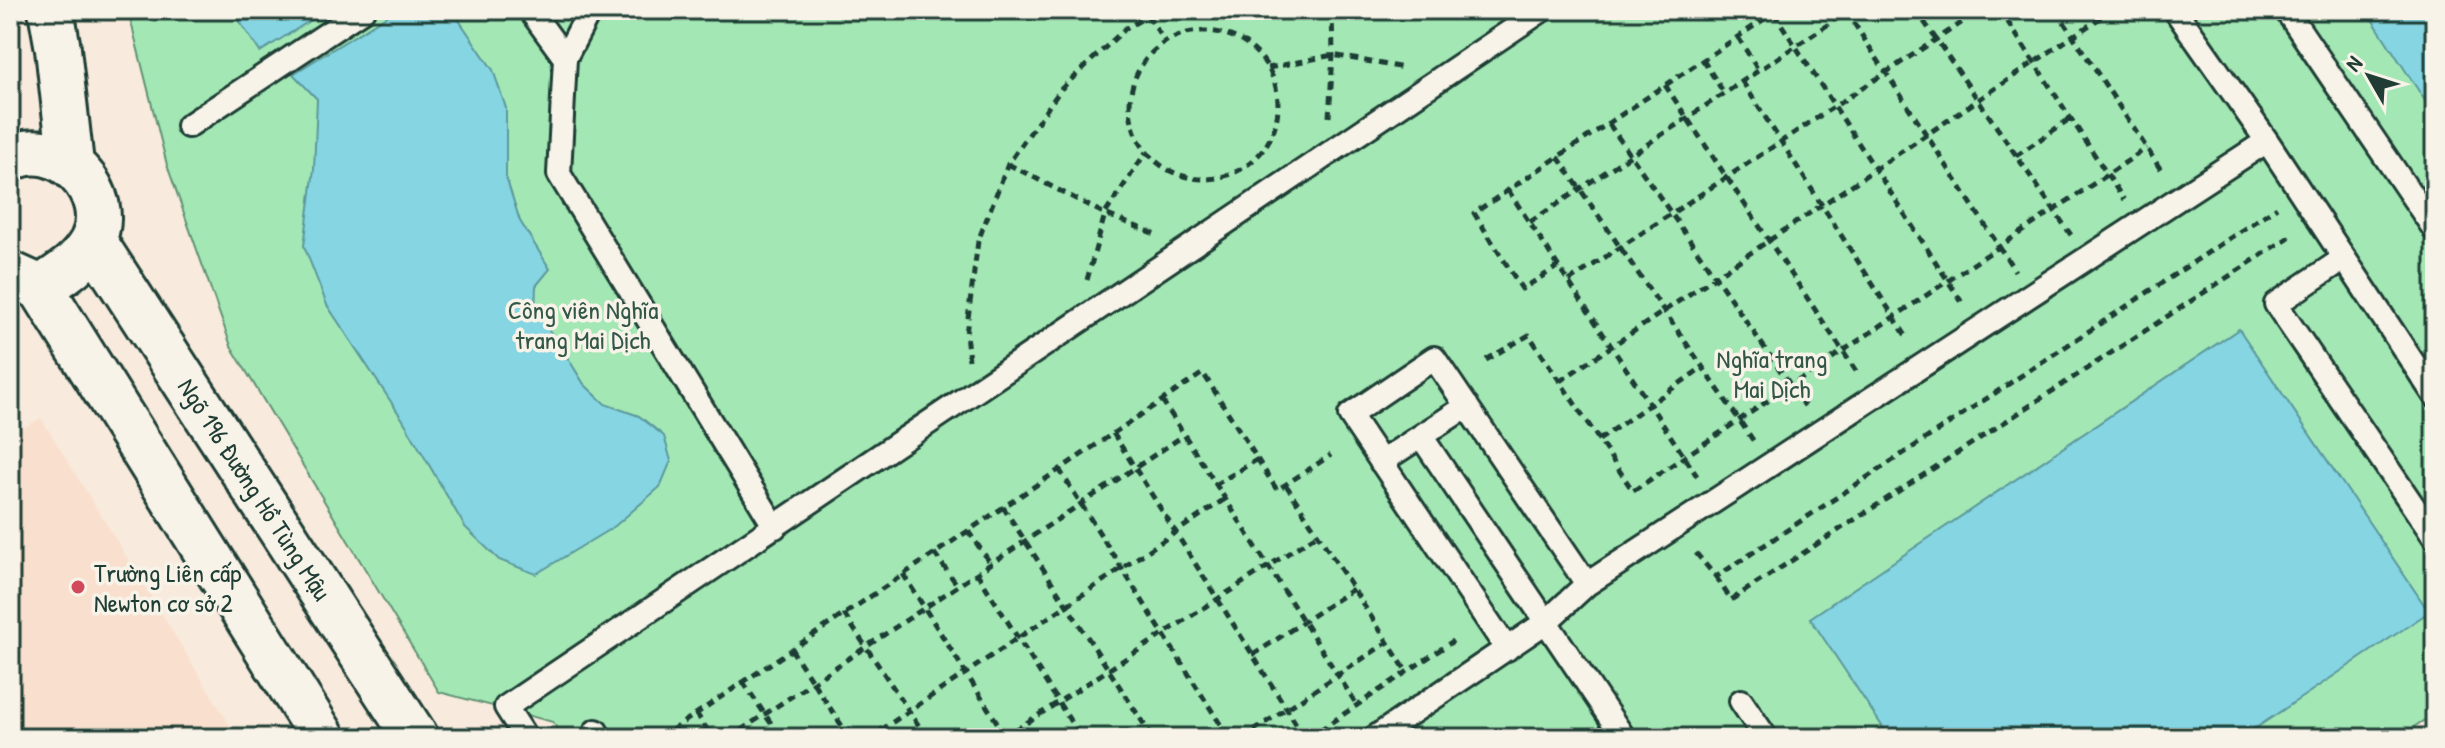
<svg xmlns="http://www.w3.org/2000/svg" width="2445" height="748" font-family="'Patrick Hand',sans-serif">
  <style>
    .built { fill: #f9e0ce }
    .green { fill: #a3e8b4; stroke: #619274; stroke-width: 2 }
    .water { fill: #85d5e2; stroke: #5c989c; stroke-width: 2 }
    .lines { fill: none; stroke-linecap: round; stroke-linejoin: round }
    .service-casing { stroke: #1f3d34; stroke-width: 28 }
    .minor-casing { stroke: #1f3d34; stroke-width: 50 }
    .path { stroke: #1f3d34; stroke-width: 5; stroke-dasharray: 8 6; stroke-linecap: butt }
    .service { stroke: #f7f3e8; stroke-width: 22 }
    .minor { stroke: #f7f3e8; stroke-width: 44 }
    .poi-dot { fill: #d1495b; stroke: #f7f3e8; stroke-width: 3 }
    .labels { text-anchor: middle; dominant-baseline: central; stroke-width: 7; stroke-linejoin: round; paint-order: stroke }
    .park-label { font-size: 26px; fill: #335747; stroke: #f7f3e8 }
    .street-label { font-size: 26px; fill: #1f3d34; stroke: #f7f3e8 }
    .poi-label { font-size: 26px; fill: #1f3d34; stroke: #f7f3e8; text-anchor: start }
  </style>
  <rect width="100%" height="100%" fill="#f8eadc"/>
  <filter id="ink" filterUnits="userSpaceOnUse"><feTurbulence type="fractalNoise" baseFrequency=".0125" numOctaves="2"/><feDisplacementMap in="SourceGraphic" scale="16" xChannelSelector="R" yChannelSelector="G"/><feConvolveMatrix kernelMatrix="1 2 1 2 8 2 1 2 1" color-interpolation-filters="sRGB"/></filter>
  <g filter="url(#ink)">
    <path class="built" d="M41,418L238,738H10V436Z"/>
    <path class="green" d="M128,10H2435V713L2397,738H563L553,722L439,692L231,346L167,165Z"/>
    <path class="water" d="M232,10H327L260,52Z
      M396,10H452L493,70L506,108V177L520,221L550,269L536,286L535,311L561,347L584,384L605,404L639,416L664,436L671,461L660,487L615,526L536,574L499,560L465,527L403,420L327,305L304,246L314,169L317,99L293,74Z
      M2366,10H2435V116Z
      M2239,329L2429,612L2241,738H1890L1810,618Z"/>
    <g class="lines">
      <defs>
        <path id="service" d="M530,10L565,58L559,174L775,527
          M2175,10L2267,141L2435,396
          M2286,10L2435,230
          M565,58L590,10
          M188,126L363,10
          M2343,259L2276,304L2435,538
          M1421,436L1624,738
          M1381,462L1467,406
          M1507,649L1350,415L1434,358L1587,584
          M1741,701L1766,738
          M596,731L600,738
          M526,738L506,707L1542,10
          M1374,738L1546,622L1587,584L2267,141"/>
        <path id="minor" d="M51,10L58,49L71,164
          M10,159C58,132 117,194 92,242C80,264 60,275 41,288L10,274
          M93,240L416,738
          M41,288L323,738"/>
      </defs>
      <use href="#service" class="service-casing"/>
      <use href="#minor" class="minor-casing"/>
      <path class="path" d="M1916,10L2071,235
        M2000,10L2124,200
        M2056,10L2163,173
        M1846,11L2015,271
        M1774,13L1963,304
        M1148,16L1165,42
        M1130 105a74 74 0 1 1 148 0a74 74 0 1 1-148 0Z
        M1738,37L1758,70
        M1703,60L1724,93
        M1268,68L1333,55L1404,68
        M1742,81L1908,339
        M1665,85L1858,374
        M1329,117L1333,55L1332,10
        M1609,124L1805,406
        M2016,156L2071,118
        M1558,157L1755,443
        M1008,164L1105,214L1155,234
        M1508,190L1697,476
        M1530,222L1850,10
        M1559,266L1522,289L1474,213L1778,10
        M1087,280L1105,214L1146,152
        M1569,281L1981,10
        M969,360L966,334L978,241L1008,164L1061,89L1126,28L1159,10
        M1486,360L1529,335L1633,491L2147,148
        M1560,381L2112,10
        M1162,400L1357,705
        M1113,433L1305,738
        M1599,440L1703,367
        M1059,469L1229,738
        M1215,485L1258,459
        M1286,485L1407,672
        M1003,507L1153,738
        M968,531L991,564
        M934,553L958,586
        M1696,553L1716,577L2277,207
        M977,573L1081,738
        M903,574L1007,738
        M1716,577L1731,600L2294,234
        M844,614L927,738
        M791,649L850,738
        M1253,655L1353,589
        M743,682L781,738
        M696,713L713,738
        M660,738L1203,373L1277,490L1331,455
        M729,738L1183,436
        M869,738L1225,499
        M1003,738L1318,534
        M1242,738L1388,642
        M1308,738L1453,641"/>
      <use href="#service" class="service"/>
      <use href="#minor" class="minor"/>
    </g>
  </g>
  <circle class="poi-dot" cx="78" cy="587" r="8"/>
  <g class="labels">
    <g class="park-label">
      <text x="583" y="309">Công viên Nghĩa<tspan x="583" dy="30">trang Mai Dịch</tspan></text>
      <text x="1772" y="358">Nghĩa trang<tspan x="1772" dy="30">Mai Dịch</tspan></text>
    </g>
    <g class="street-label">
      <text transform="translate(255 489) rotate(57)">Ngõ 196 Đường Hồ Tùng Mậu</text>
    </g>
    <g class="poi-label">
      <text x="94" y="572">Trường Liên cấp<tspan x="94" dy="30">Newton cơ sở 2</tspan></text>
    </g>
  </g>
  <rect width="2445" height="748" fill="none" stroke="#f7f3e8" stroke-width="40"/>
  <rect x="20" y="20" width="2405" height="708" fill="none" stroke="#1f3d34" stroke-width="3" filter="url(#ink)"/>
  <g transform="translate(2369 76) rotate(309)" stroke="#f7f3e8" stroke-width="6" paint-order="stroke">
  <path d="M0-6L14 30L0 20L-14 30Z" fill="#1f3d34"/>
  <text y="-12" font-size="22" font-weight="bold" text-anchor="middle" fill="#1f3d34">N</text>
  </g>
</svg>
